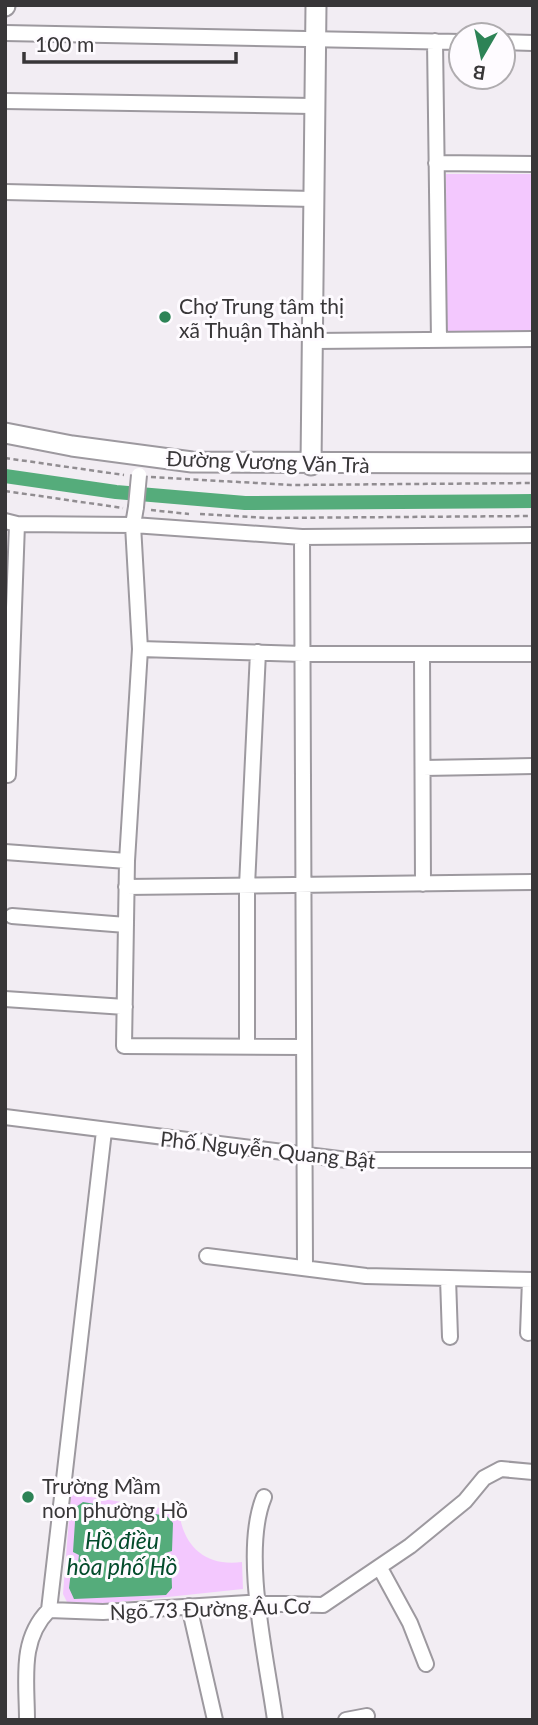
<svg xmlns="http://www.w3.org/2000/svg" width="538" height="1725" font-family="Lato,sans-serif">
  <style>
    .green { fill: #f3c8fe }
    .water { fill: #55ac7b }
    .lines { fill: none; stroke-linecap: round; stroke-linejoin: round }
    .canal { stroke: #55ac7b; stroke-width: 14 }
    .street-casing { stroke: #9d999f; stroke-width: 18 }
    .secondary-casing { stroke: #9d999f; stroke-width: 23 }
    .path { stroke: #918d91; stroke-width: 2.5; stroke-dasharray: 5 3.5; stroke-linecap: butt }
    .street { stroke: #fff; stroke-width: 14 }
    .secondary { stroke: #fff; stroke-width: 19 }
    .street-bridge-casing { stroke: #9d999f; stroke-width: 18; stroke-linecap: butt }
    .street-bridge { stroke: #fff; stroke-width: 14 }
    .poi-dot { fill: #2d8356; stroke: #fefbff; stroke-width: 2.5 }
    .labels { text-anchor: middle; dominant-baseline: central; stroke-width: 6; stroke-linejoin: round; paint-order: stroke }
    .poi-label { font-size: 21px; fill: #383638; stroke: #fefbff; text-anchor: start }
    .street-label { font-size: 21px; fill: #383638; stroke: #fefbff }
    .water-label { font-size: 23px; font-style: italic; fill: #034b2b; stroke: #fefbff }
  </style>
  <rect width="100%" height="100%" fill="#f2edf3"/>
  <path class="green" d="M446,174H533V331L447,332Z
    M71,1494L179,1511C183,1546 205,1567 242,1562L243,1589L73,1607L67,1602L63,1594Z"/>
  <path class="water" d="M83,1502L167,1516L173,1523L172,1551L165,1553V1560H171L172,1588L166,1595L74,1599L69,1588L72,1563H78L79,1555L73,1552L76,1507Z"/>
  <g class="lines">
    <path class="canal" d="M5,476L116,492L245,503L533,501"/>
    <defs>
      <path id="street" d="M5,33L461,42
        M435,41L439,340
        M503,42L533,43
        M5,101L312,106
        M436,163L533,164
        M5,192L314,199
        M313,341L533,339
        M136,507L133,525L140,649L127,861L124,1046L304,1047
        M5,521L17,524L133,525L302,537L533,535
        M302,537L305,1268
        M140,649L303,654H533
        M422,654L423,884
        M423,768L533,766
        M8,775L17,524
        M5,852L127,861
        M126,887L533,882
        M12,916L126,925
        M5,999L125,1007
        M247,1045V886L258,652
        M5,1117L347,1160H533
        M207,1256L366,1276L533,1280
        M448,1278L450,1337
        M528,1333L530,1280
        M264,1497C241,1552 267,1660 275,1720
        M380,1568L410,1623L426,1664
        M189,1606L215,1720
        M49,1610L103,1612L248,1603L323,1605L410,1546L465,1501L484,1478L501,1469L533,1472
        M27,1720C27,1680 19,1640 49,1610L104,1131
        M346,1720L367,1716"/>
      <path id="secondary" d="M5,6V5
        M5,433L72,446L192,462L533,463
        M311,465L316,5"/>
    </defs>
    <use href="#street" class="street-casing"/>
    <use href="#secondary" class="secondary-casing"/>
    <path class="path" d="M5,458L124,475
      M151,477L291,485L533,483
      M5,491L123,508
      M151,510L189,514
      M200,514L267,518L533,516"/>
    <use href="#street" class="street"/>
    <use href="#secondary" class="secondary"/>
    <defs>
      <path id="street-bridge" d="M136,507L139,475"/>
    </defs>
    <use href="#street-bridge" class="street-bridge-casing"/>
    <use href="#street-bridge" class="street-bridge"/>
  </g>
  <g class="poi-dot">
    <circle cx="165" cy="317" r="7"/>
    <circle cx="28" cy="1497" r="7"/>
  </g>
  <g class="labels">
    <g class="poi-label">
      <text x="179" y="305">Chợ Trung tâm thị<tspan x="179" dy="24">xã Thuận Thành</tspan></text>
      <text x="42" y="1485">Trường Mầm<tspan x="42" dy="24">non phường Hồ</tspan></text>
    </g>
    <g class="street-label">
      <text transform="translate(268 461) rotate(2)">Đường Vương Văn Trà</text>
      <text transform="translate(268 1149) rotate(6)">Phố Nguyễn Quang Bật</text>
      <text transform="translate(210 1608) rotate(-2)">Ngõ 73 Đường Âu Cơ</text>
    </g>
    <g class="water-label">
      <text x="122" y="1540">Hồ điều<tspan x="122" dy="26">hòa phố Hồ</tspan></text>
    </g>
  </g>
  <rect width="538" height="1725" fill="none" stroke="#383638" stroke-width="14"/>
  <g transform="translate(482 56) rotate(189)"><circle r="33" fill="#fefbff" stroke="#afacaf" stroke-width="2"/>
  <path d="M0-5L12 26L0 18L-12 26Z" fill="#2d8356"/>
  <text y="-10" font-size="19" font-weight="bold" text-anchor="middle" fill="#383638">B</text>
  </g>
  <path d="M24 52v10h212v-10" fill="none" stroke="#383638" stroke-width="3.5"/>
  <text x="35" y="52" font-size="21" fill="#383638" stroke="#fefbff" stroke-width="5" paint-order="stroke">100 m</text>
</svg>
